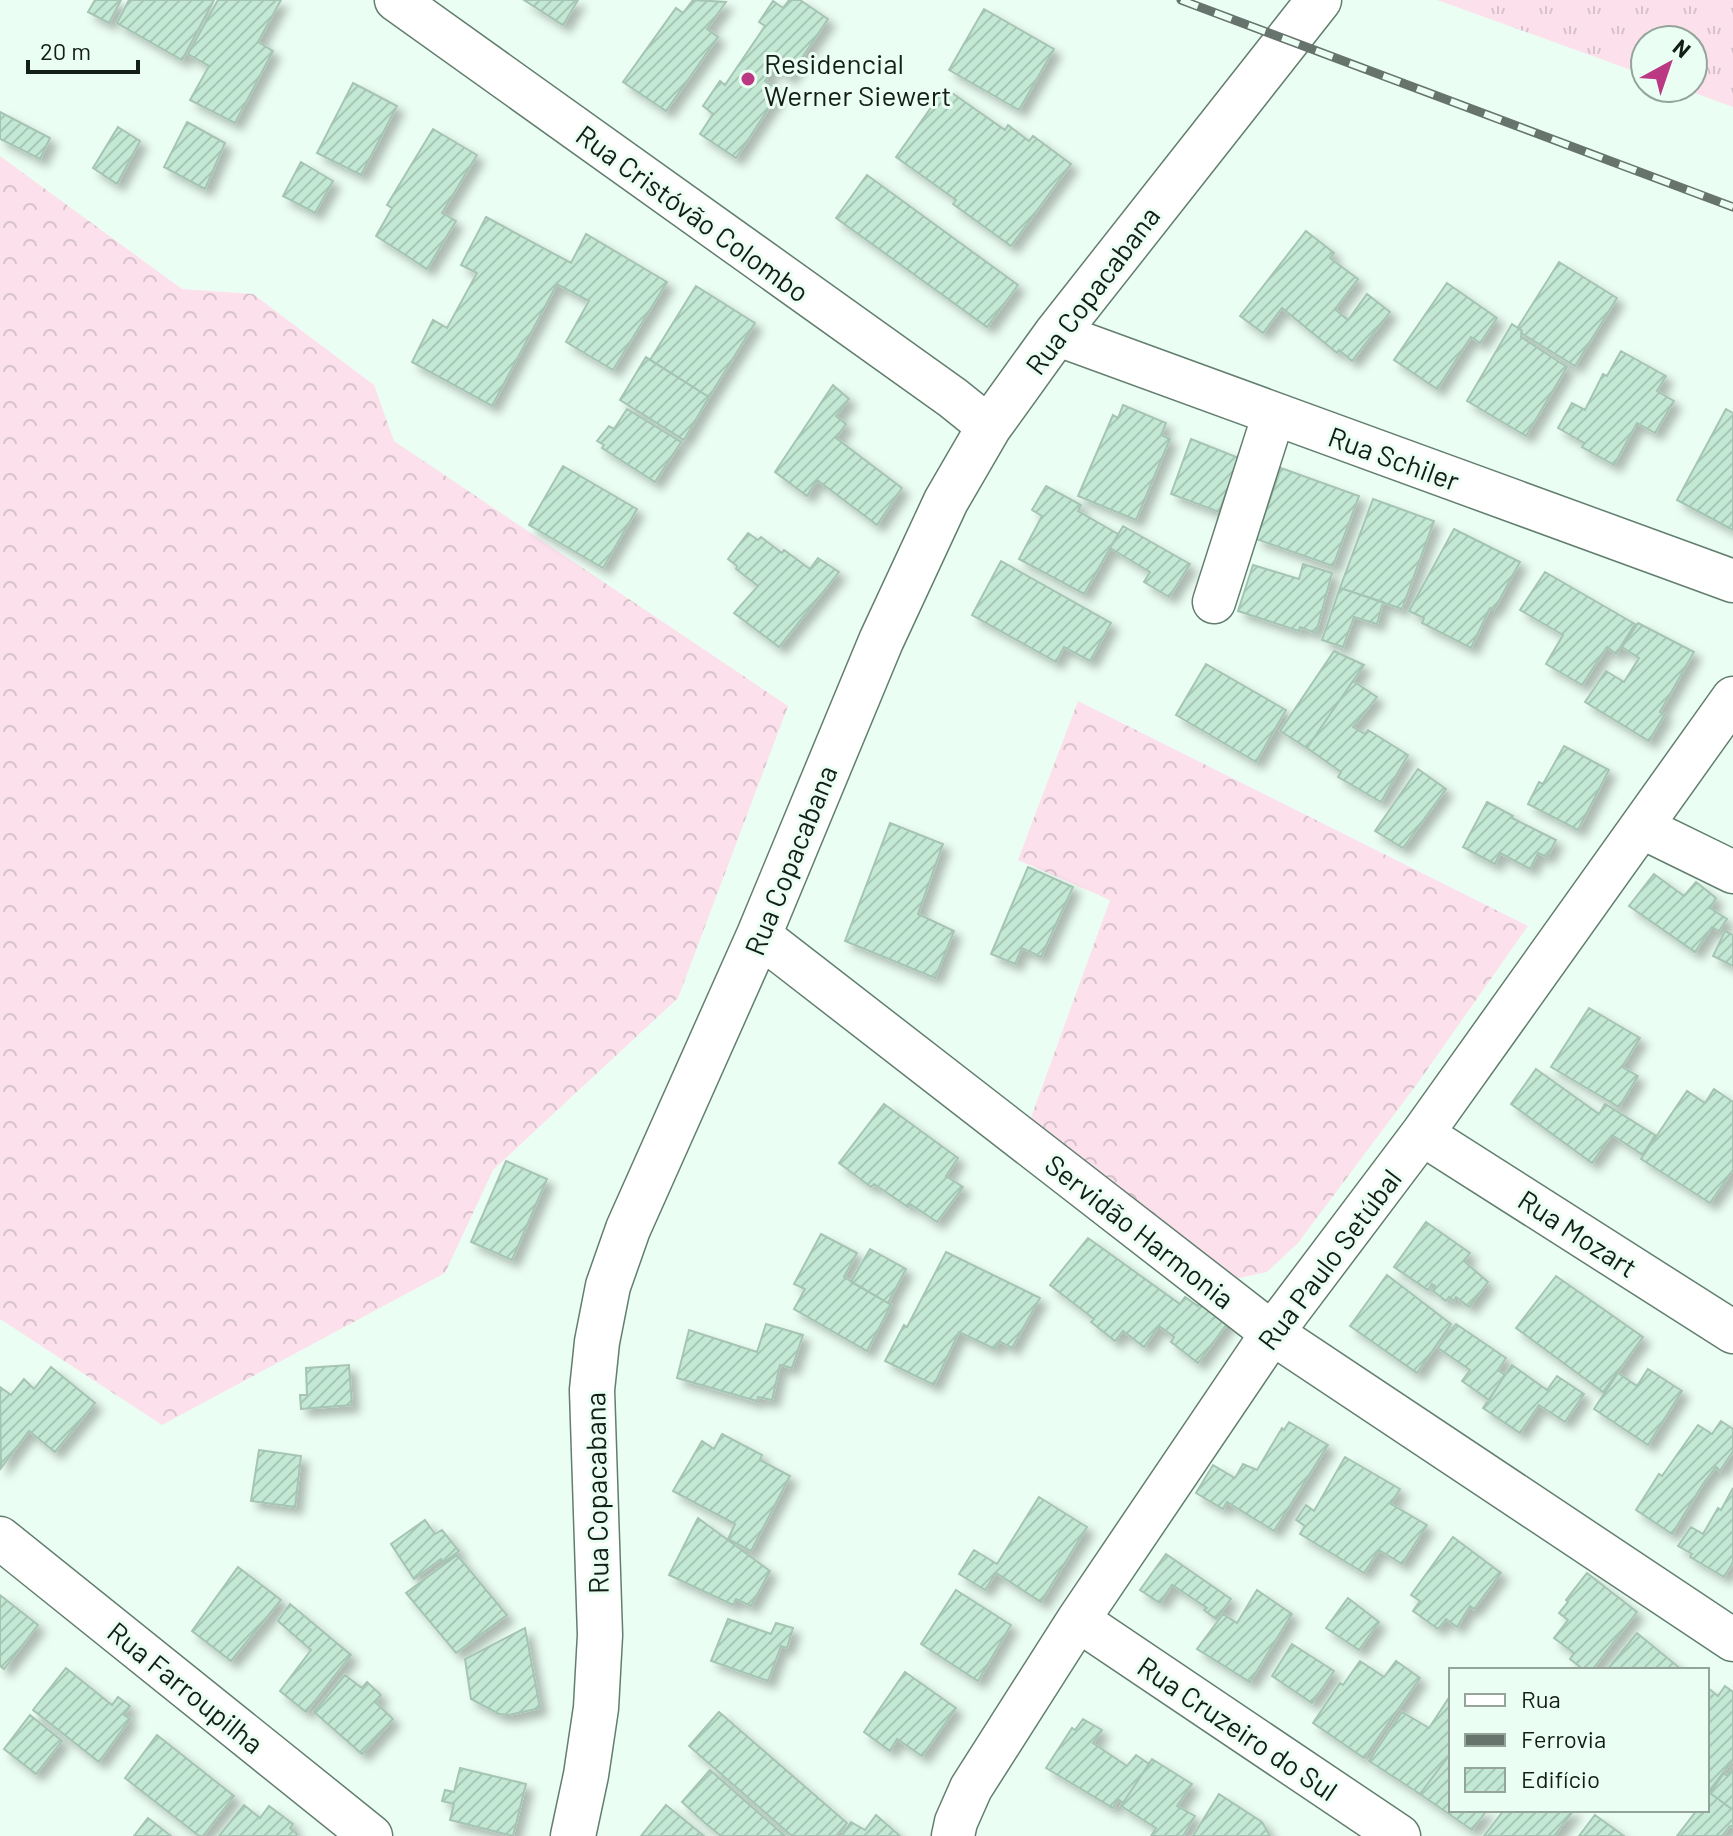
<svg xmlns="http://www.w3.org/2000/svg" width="1733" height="1836" font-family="Barlow,sans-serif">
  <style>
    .grass { fill: url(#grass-tufts) }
    .forest { fill: url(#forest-crowns) }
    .building { fill: url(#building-hatch); stroke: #a6c4b3; stroke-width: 2; filter: url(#shadow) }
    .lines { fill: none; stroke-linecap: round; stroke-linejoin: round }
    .minor-casing { stroke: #627e6f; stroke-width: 45 }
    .secondary-casing { stroke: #627e6f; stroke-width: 47 }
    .minor { stroke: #fff; stroke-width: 42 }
    .secondary { stroke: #fff; stroke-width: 44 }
    .rail-casing { stroke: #66746d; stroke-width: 9 }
    .rail { stroke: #ebfef3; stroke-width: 6; stroke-dasharray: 18; stroke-linecap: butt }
    .poi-dot { fill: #bb3983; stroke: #ebfef3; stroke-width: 3 }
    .labels { text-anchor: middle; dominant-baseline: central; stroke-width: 6; stroke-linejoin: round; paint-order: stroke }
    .poi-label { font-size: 28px; fill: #131e18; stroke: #ebfef3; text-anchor: start }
    .street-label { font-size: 28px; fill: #131e18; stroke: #ebfef3 }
  </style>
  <defs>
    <pattern id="grass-tufts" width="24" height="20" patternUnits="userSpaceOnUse" patternTransform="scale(2)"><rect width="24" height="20" fill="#fce1ed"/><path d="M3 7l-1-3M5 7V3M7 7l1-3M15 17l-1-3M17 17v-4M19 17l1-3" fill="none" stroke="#d7c1ca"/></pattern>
    <pattern id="forest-crowns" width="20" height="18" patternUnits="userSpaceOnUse" patternTransform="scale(2)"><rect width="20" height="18" fill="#fce1ed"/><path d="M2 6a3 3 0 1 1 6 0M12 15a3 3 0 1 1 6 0" fill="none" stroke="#d7c1ca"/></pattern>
    <pattern id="building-hatch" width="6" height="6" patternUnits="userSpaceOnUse" patternTransform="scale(2)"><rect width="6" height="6" fill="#c3e9d4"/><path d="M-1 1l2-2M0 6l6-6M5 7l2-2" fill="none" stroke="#a7c7b5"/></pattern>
    <filter id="shadow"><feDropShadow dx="7" dy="7" stdDeviation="4" flood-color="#0004"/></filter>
  </defs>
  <rect width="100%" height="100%" fill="#ebfef3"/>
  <path class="grass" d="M1437,0H1733V107L1681,88H1693V40H1645V75Z"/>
  <path class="forest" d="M0,156L182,289L253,294L374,385L394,441L788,706L678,998L493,1170L445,1273L162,1425L0,1319Z
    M1078,701L1528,926L1417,1084L1298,1243L1267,1272L1225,1281L1029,1123L1110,900L1018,860Z"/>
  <path class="building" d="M95,0H121L109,23L88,12Z
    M129,0H214L182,60L117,23Z
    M218,0H281L258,42L273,51L235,123L190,100L209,66L188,54Z
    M524,0H578L563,25Z
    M693,0L726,2L707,29L718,37L666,111L623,82L676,8L683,13Z
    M789,0H800L828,19L789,77L774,67L765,81L780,91L736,158L700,134L713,114L703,106L720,81L725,85L765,26L759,22L773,1L783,8Z
    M984,9L1054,49L1019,110L949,70Z
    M353,83L397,106L361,175L317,153Z
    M945,88L1005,130L1008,125L1029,141L1033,136L1071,164L1011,246L953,204L956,200L896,157Z
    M0,112L50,138L40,159L0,139Z
    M187,122L225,143L205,189L164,167Z
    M118,127L140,141L117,184L93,168Z
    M433,129L477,155L442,213L456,221L427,269L376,236L392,208L387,205Z
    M301,162L333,181L315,213L283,196Z
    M867,175L1018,285L987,327L836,218Z
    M486,217L571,263L586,234L667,282L613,370L566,342L589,301L557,284L492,406L412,362L433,320L447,328L477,273L461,265Z
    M1306,231L1334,253L1330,258L1358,279L1335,309L1348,320L1367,294L1390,312L1352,361L1339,350L1337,353L1282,308L1263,333L1240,316Z
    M1559,262L1617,298L1575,366L1521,333L1522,331L1518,327Z
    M1447,283L1497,318L1480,343L1471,337L1437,389L1394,360Z
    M696,286L755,323L709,397L650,360Z
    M1512,324L1522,331L1521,337L1567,367L1526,436L1467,401Z
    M1621,351L1666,376L1657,391L1674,401L1655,433L1637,423L1614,465L1582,447L1584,443L1558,428L1572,403L1585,410L1603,374L1607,376Z
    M646,357L709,397L684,440L620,400Z
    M833,385L849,399L836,416L846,424L836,438L902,488L877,525L817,480L807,496L775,472Z
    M1123,405L1166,423L1161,435L1170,439L1136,520L1078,496L1113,415L1118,418Z
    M627,409L681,442L655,482L602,448L604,445L597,441L609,426L614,429Z
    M1726,409L1733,413V530L1677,500Z
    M1191,439L1239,458L1219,512L1171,494Z
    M563,466L637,509L603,568L529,525Z
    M1281,468L1359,496L1333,566L1256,539Z
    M1046,486L1081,505L1078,511L1118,534L1084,594L1019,559L1042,516L1032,510Z
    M1373,499L1434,521L1402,609L1340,588Z
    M1123,526L1190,564L1169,597L1144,582L1150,572L1110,548Z
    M1454,529L1520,562L1494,610L1490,608L1471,648L1422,623L1424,618L1409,611Z
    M748,533L758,540L761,537L782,553L784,550L810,569L818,558L839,572L779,647L734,613L758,586L736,569L737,566L728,559Z
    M1001,561L1111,623L1090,661L1064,647L1056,662L972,615Z
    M1303,564L1332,573L1316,633L1300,627L1299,631L1238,611L1253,565L1299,579Z
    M1545,572L1635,624L1616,654L1607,647L1582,685L1546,664L1563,635L1520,610Z
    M1340,588L1383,602L1377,624L1354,617L1343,647L1322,640Z
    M1638,623L1694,652L1660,712L1665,714L1649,741L1585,702L1606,671L1624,682L1639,658L1622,647Z
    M1334,651L1364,665L1307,748L1280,731Z
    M1206,664L1286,710L1256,762L1176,715Z
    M1353,681L1377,697L1353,727L1365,734L1368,730L1408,755L1381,802L1338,777L1341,772L1307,748Z
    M1564,746L1609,770L1578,830L1528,804L1539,782L1543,784Z
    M1418,769L1446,789L1403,848L1375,831Z
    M1487,802L1513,816L1512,818L1556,840L1547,857L1538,853L1530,869L1500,853L1495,864L1463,847Z
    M890,823L943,844L918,914L954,931L935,978L845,941Z
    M1028,867L1073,887L1041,957L1022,948L1015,964L991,954Z
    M1654,874L1684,896L1696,882L1716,898L1710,908L1727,919L1719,931L1712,927L1695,952L1629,906Z
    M1725,931L1733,935V966L1713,956Z
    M1589,1008L1640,1038L1622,1067L1638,1076L1619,1107L1551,1067Z
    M1536,1069L1599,1114L1605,1104L1655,1135L1643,1155L1612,1135L1592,1163L1511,1104Z
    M1714,1089L1733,1102V1170L1710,1203L1641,1159L1687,1091L1705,1103Z
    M884,1104L958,1158L946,1176L963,1187L937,1222L910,1204L908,1207L874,1184L871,1187L839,1163Z
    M506,1161L547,1179L512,1260L471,1242Z
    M1426,1222L1470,1253L1464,1261L1488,1282L1469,1307L1456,1297L1454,1301L1449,1297L1446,1301L1433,1291L1435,1286L1432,1284L1428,1290L1394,1267Z
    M821,1234L857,1253L844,1277L891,1305L867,1351L794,1309L805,1289L794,1284Z
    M1088,1238L1180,1304L1185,1297L1198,1306L1204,1297L1232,1317L1198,1363L1171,1342L1174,1337L1159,1326L1144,1347L1123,1331L1115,1341L1091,1322L1094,1319L1050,1285Z
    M870,1249L906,1269L888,1303L851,1282Z
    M946,1252L1040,1298L1012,1348L999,1341L995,1349L959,1332L934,1385L885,1361L904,1325L907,1327Z
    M1387,1275L1451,1324L1417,1373L1350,1326Z
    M1556,1276L1643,1337L1603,1392L1516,1328Z
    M766,1324L803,1335L792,1368L780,1365L772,1400L758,1397L757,1401L677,1378L689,1330L757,1352Z
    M1456,1324L1506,1358L1498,1370L1505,1375L1489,1400L1462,1381L1470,1370L1438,1348Z
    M349,1365L352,1405L301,1409L300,1395H307L306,1368Z
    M1512,1365L1547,1390L1557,1376L1584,1394L1565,1422L1539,1405L1520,1433L1483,1408Z
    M51,1367L95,1403L55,1452L29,1431L1,1468L0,1387L11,1395L24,1379L34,1389Z
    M1648,1369L1682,1391L1648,1445L1594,1409L1618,1373L1637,1386Z
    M1721,1421L1733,1429V1451L1720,1471L1716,1467L1703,1484L1672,1534L1636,1510L1659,1474L1662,1476L1698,1425L1712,1434Z
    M1289,1422L1328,1445L1274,1531L1227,1502L1223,1509L1196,1493L1213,1465L1235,1478L1243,1464L1257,1470L1282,1428L1284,1430Z
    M722,1434L762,1455L760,1460L790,1476L751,1551L728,1539L735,1524L673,1491L702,1441L714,1449Z
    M259,1450L301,1456L295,1507L251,1501Z
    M1345,1457L1400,1489L1391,1504L1427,1525L1402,1564L1379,1550L1364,1573L1300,1534L1305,1526L1296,1520L1306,1505L1314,1511Z
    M1733,1488V1562L1724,1577L1690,1557L1692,1554L1678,1546L1691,1527L1703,1534L1718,1508L1721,1510Z
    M1039,1497L1087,1527L1041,1602L996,1573L985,1590L959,1574L974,1550L997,1564Z
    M698,1518L770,1571L751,1606L736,1599L733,1605L669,1575Z
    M425,1520L435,1534L442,1530L459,1551L443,1563L441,1559L414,1579L391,1544Z
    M1453,1537L1501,1573L1474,1609L1470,1606L1457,1627L1446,1619L1438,1629L1413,1611L1420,1601L1411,1595Z
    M1166,1554L1231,1599L1216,1619L1204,1610L1207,1608L1172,1585L1160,1603L1140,1590Z
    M457,1555L507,1615L456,1653L406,1593Z
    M238,1567L281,1600L231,1661L192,1631Z
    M1587,1573L1637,1612L1592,1670H1584L1570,1659L1574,1653L1554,1638L1568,1620L1559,1613L1568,1602L1566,1600Z
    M956,1590L1011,1625L978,1681L921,1644Z
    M1257,1590L1292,1614L1250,1682L1197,1649L1223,1614L1237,1623Z
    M0,1595L38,1625L4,1669L0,1666Z
    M1348,1598L1379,1622L1359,1650L1326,1628Z
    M290,1604L351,1655L306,1712L280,1691L311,1650L278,1621Z
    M728,1619L771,1634L776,1623L793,1628L787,1648L781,1646L768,1681L711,1661Z
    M525,1628L540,1708L509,1715L499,1714L471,1699L465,1659Z
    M1637,1633L1682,1670H1607Z
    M1292,1644L1334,1671L1312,1703L1272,1676Z
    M1360,1661L1384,1677L1396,1661L1420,1678L1364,1758L1313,1723L1340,1683L1343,1685Z
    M66,1668L112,1705L118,1697L130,1706L124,1715L130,1719L99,1762L33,1710Z
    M905,1672L956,1708L922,1756L897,1739L890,1751L864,1732Z
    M345,1675L362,1688L367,1682L381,1695L375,1702L393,1719L362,1754L314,1712Z
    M1725,1686L1733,1692V1760L1709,1791L1707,1789V1687L1718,1696Z
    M1450,1696L1451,1753L1420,1794L1369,1761L1402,1712L1429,1728Z
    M719,1712L847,1823L836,1836H792L689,1746Z
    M30,1715L62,1741L36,1774L4,1749Z
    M1083,1719L1102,1730L1093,1743L1127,1766L1136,1755L1149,1764L1123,1803L1118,1799L1113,1808L1046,1768L1072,1728L1075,1730Z
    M157,1735L234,1796L203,1836H199L125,1778Z
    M1451,1753V1810H1487L1472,1830L1420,1794Z
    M1152,1759L1192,1784L1177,1806L1195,1816L1183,1836H1151L1156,1828L1121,1806Z
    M460,1768L526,1784L513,1836L450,1820L454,1804L442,1801L445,1790L454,1792Z
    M1733,1768V1810L1710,1793L1724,1773L1727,1776Z
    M710,1770L785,1836H721L705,1823L682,1802Z
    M1710,1793L1733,1810V1827L1730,1826L1722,1836H1677L1697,1810H1707V1797Z
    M1219,1794L1262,1822L1270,1836H1193Z
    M244,1805L260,1818L269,1806L293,1824L290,1828L297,1834L296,1836H219Z
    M666,1805L704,1836H641Z
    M1504,1810H1574L1554,1836H1484Z
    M876,1815L900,1836H842L851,1822L865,1830Z
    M1595,1815L1624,1836H1579Z
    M148,1818L171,1836H134Z"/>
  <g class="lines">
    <defs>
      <path id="minor" d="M396,0L953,398L989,427
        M1056,334L1733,581
        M1214,602L1274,414
        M1641,827L1733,872
        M759,935L1272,1333L1733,1640
        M1422,1134L1733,1332
        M0,1538L371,1836
        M1078,1620L1399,1836
        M953,1836L956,1822L971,1788L1078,1620L1272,1333L1422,1134L1733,698"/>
      <path id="secondary" d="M573,1836L586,1775L596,1708L600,1635L592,1390L597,1342L608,1286L628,1229L759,935L881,641L946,501L989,427L1056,334L1319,0"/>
    </defs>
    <use href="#minor" class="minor-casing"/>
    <use href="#secondary" class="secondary-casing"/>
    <use href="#minor" class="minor"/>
    <use href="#secondary" class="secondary"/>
    <defs>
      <path id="rail" d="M1181,0L1733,207"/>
    </defs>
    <use href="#rail" class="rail-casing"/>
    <use href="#rail" class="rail"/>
  </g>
  <circle class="poi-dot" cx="748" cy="79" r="8"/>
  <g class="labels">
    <g class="poi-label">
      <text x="764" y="63">Residencial<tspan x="764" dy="32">Werner Siewert</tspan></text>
    </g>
    <g class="street-label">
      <text transform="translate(693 213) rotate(36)">Rua Cristóvão Colombo</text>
      <text transform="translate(1092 290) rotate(-53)">Rua Copacabana</text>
      <text transform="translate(1394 458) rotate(20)">Rua Schiler</text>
      <text transform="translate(790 860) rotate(-68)">Rua Copacabana</text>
      <text transform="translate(1140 1231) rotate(38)">Servidão Harmonia</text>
      <text transform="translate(1578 1233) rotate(33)">Rua Mozart</text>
      <text transform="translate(1329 1259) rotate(-53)">Rua Paulo Setúbal</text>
      <text transform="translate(596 1493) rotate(-91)">Rua Copacabana</text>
      <text transform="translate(186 1687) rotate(39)">Rua Farroupilha</text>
      <text transform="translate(1238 1728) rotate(34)">Rua Cruzeiro do Sul</text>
    </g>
  </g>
  <rect x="1449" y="1668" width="260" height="144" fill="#ebfef3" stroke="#95a49b" stroke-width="2"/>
  <rect x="1465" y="1694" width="40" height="12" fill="#ffffff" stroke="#95a49b" stroke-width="2"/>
  <text x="1521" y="1708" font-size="24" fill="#131e18">Rua</text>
  <rect x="1465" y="1734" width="40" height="12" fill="#66746d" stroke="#95a49b" stroke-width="2"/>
  <text x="1521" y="1748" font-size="24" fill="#131e18">Ferrovia</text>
  <rect x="1465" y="1768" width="40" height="24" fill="url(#building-hatch)" stroke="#95a49b" stroke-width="2"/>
  <text x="1521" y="1788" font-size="24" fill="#131e18">Edifício</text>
  <g transform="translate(1669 64) rotate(40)"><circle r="38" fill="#ebfef3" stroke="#95a49b" stroke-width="2"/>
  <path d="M0-6L14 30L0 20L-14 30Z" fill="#bb3983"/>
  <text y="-12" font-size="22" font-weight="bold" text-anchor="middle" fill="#131e18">N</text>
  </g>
  <path d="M28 60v12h110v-12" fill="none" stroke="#131e18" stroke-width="4"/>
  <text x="40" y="60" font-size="24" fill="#131e18" stroke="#ebfef3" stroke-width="6" paint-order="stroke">20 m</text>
</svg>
